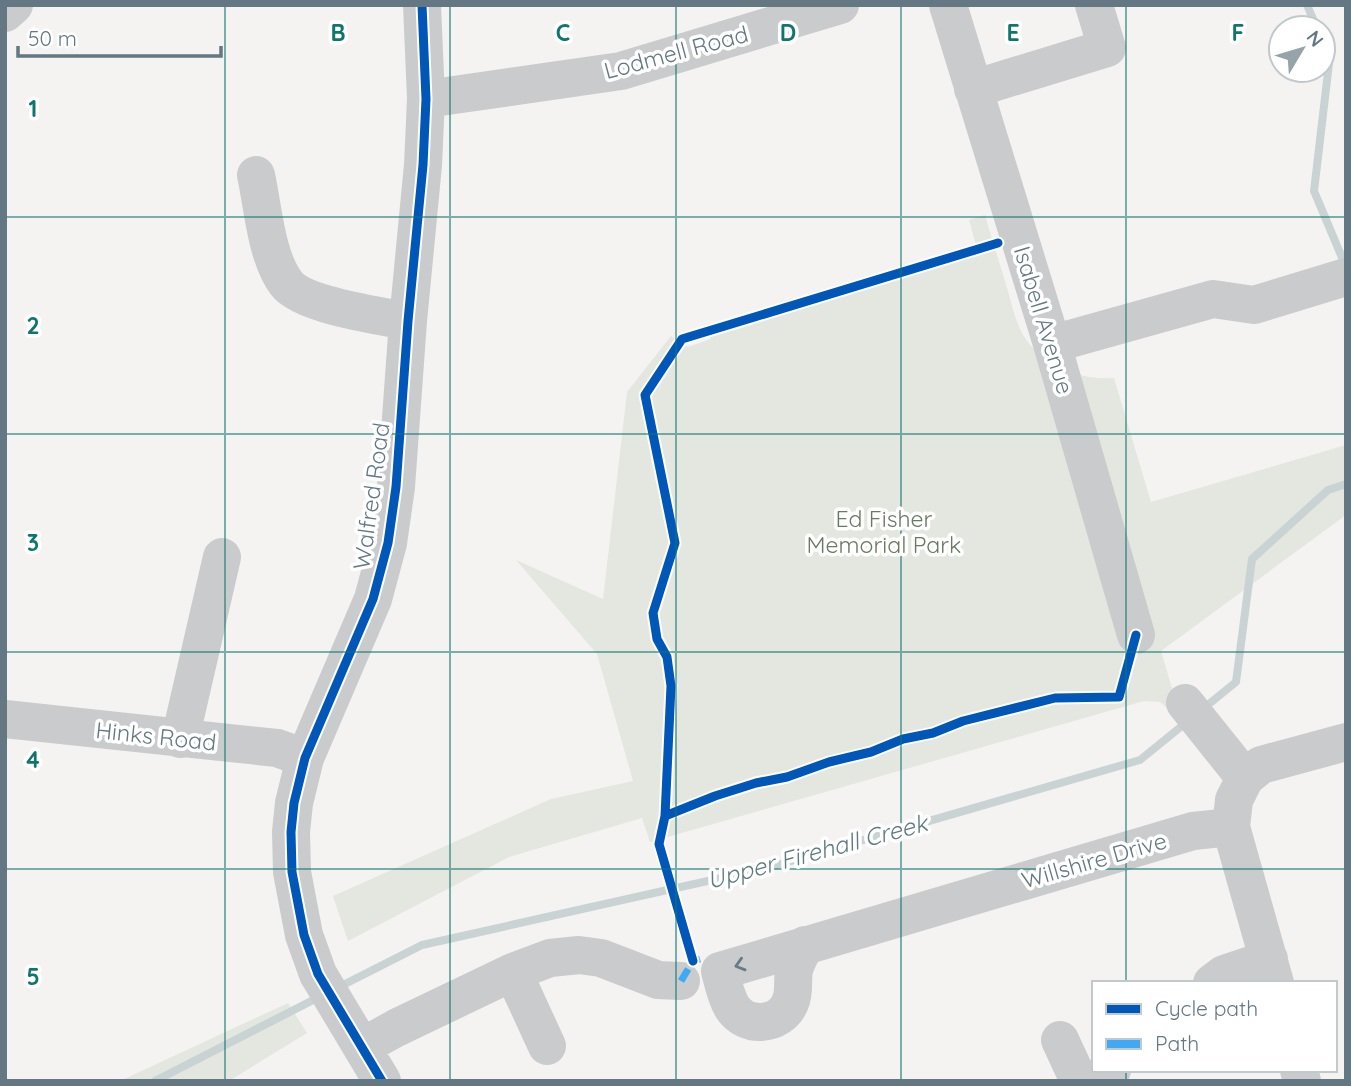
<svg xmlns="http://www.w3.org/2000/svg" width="1351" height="1086" font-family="Quicksand,sans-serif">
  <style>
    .green { fill: #e4e6e0 }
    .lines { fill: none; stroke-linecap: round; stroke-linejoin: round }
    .stream { stroke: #c9d3d4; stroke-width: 8 }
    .minor { stroke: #cacbcc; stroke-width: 38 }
    .quiet { stroke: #3fa9f5; stroke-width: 7; stroke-dasharray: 14 7; stroke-linecap: butt }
    .cycleway-casing { stroke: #fff; stroke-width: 13 }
    .cycleway { stroke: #0057b8; stroke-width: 9 }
    .oneway { stroke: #687c86 }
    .grid { fill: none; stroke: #0f766e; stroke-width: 2; stroke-opacity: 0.55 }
    .labels { text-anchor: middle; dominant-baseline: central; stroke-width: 7; stroke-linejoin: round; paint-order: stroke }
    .street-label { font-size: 23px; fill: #637882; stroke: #fff }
    .park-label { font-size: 23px; fill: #697962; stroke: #fff }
    .water-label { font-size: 24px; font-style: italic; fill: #5f7b7f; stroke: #fff }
    .grid-label { font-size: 23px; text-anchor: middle; font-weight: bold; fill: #0f766e; stroke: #fff; stroke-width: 7; stroke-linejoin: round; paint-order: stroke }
  </style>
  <rect width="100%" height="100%" fill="#f4f3f2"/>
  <path class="green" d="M985,215C992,240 1000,264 1007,288C1011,301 1014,316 1020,329C1036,363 1077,381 1114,378L1151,502L1346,445V515L1161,651L1181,719L1160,702L1144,701L650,842L642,818L509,857L348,941L333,896L551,799L633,781L597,654L516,560L603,599L627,392L671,336L688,347L710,339L706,325L976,245L969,220Z
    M288,1003L307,1033L229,1081H120Z"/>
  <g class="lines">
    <path class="stream" d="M1307,5L1317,28
      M1323,40L1330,55L1314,191L1346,267
      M1204,708L1236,682L1252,559L1328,490L1346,484
      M339,987L422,945L770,867L1140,760L1188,721
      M155,1081L321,996"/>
    <path class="minor" d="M948,5L1052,344L1136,635
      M5,13L14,5
      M973,89L1107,48L1094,5
      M426,99L621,71L840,5
      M256,175C263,207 266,256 286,283C302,305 380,316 408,321
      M1052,344L1213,299L1254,305L1346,277
      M1185,703L1245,778
      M5,719L277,748L305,758
      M180,739L222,557
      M1231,827L1275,983
      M805,945C801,953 796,962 794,970C792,982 795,992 790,1003C780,1026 746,1029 732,1007C726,997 723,983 720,971L1193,831L1231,827L1234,800L1245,778L1261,765L1346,742
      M513,972L547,1046
      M1212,983L1224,974L1269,959
      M1060,1040L1079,1081
      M362,1047L396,1028L513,972L550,958L579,955L601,958L658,980L681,981
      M1299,1070L1302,1081
      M382,1081L318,974L304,935L292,872L291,832L294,803L305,758L373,599L388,543L396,487L408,321L423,165L426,99L422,5
      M1091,1081L1112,1070"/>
    <path class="quiet" d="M681,981L693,961L700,959"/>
    <defs>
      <path id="cycleway" d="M665,816L715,796L756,783L787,777L829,762L871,752L903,739L933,733L963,721L1055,698L1119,697L1136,635
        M693,961L659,844L665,816L671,686L667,657L657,639L653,613L675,543L645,395L682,339L998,243
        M382,1081L318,974L304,935L292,872L291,832L294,803L305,758L373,599L388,543L396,487L408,321L423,165L426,99L422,5"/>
    </defs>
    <use href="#cycleway" class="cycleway-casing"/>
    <use href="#cycleway" class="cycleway"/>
  </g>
  <defs><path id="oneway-chevron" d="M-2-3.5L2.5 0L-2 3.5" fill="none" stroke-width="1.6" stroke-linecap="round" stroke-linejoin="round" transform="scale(1.75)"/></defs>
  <use class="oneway" href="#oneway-chevron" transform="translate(740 965) rotate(163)"/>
  <path class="grid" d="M225,5V1081M450,5V1081M676,5V1081M901,5V1081M1126,5V983M5,217H1346M5,434H1346M5,652H1346M5,869H1346M1126,1070V1081"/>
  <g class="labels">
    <g class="street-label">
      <text transform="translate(676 52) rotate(-15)">Lodmell Road</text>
      <text transform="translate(1044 320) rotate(73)">Isabell Avenue</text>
      <text transform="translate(371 496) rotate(-82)">Walfred Road</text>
      <text transform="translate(156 736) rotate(6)">Hinks Road</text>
      <text transform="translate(1094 860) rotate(-16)">Willshire Drive</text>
    </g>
    <g class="park-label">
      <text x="884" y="518">Ed Fisher<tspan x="884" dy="26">Memorial Park</tspan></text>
    </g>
    <g class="water-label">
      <text transform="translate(817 851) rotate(-15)">Upper Firehall Creek</text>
    </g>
  </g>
  <g class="grid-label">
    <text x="338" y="41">B</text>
    <text x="563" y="41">C</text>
    <text x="788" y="41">D</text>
    <text x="1013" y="41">E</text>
    <text x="1238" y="41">F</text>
    <text x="33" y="117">1</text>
    <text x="33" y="334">2</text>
    <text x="33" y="551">3</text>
    <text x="33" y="768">4</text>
    <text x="33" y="985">5</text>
  </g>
  <rect width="1351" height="1086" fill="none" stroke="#637882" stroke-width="14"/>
  <rect x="1092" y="981" width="245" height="91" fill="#ffffff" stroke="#c1c9cd" stroke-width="2"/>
  <rect x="1106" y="1004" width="35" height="10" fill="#0057b8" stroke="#c1c9cd" stroke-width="2"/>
  <text x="1155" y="1016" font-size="21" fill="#637882">Cycle path</text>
  <rect x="1106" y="1039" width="35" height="10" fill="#3fa9f5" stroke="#c1c9cd" stroke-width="2"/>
  <text x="1155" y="1051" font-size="21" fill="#637882">Path</text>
  <g transform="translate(1302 49) rotate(52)"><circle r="33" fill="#ffffff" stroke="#c1c9cd" stroke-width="2"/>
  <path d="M0-5L12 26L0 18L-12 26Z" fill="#96a3a9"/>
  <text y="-10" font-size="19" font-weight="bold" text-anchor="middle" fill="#637882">N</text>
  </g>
  <path d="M18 46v10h203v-10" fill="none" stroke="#637882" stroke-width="3.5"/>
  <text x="28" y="46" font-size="21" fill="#637882" stroke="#ffffff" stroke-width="5" paint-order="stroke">50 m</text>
</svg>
